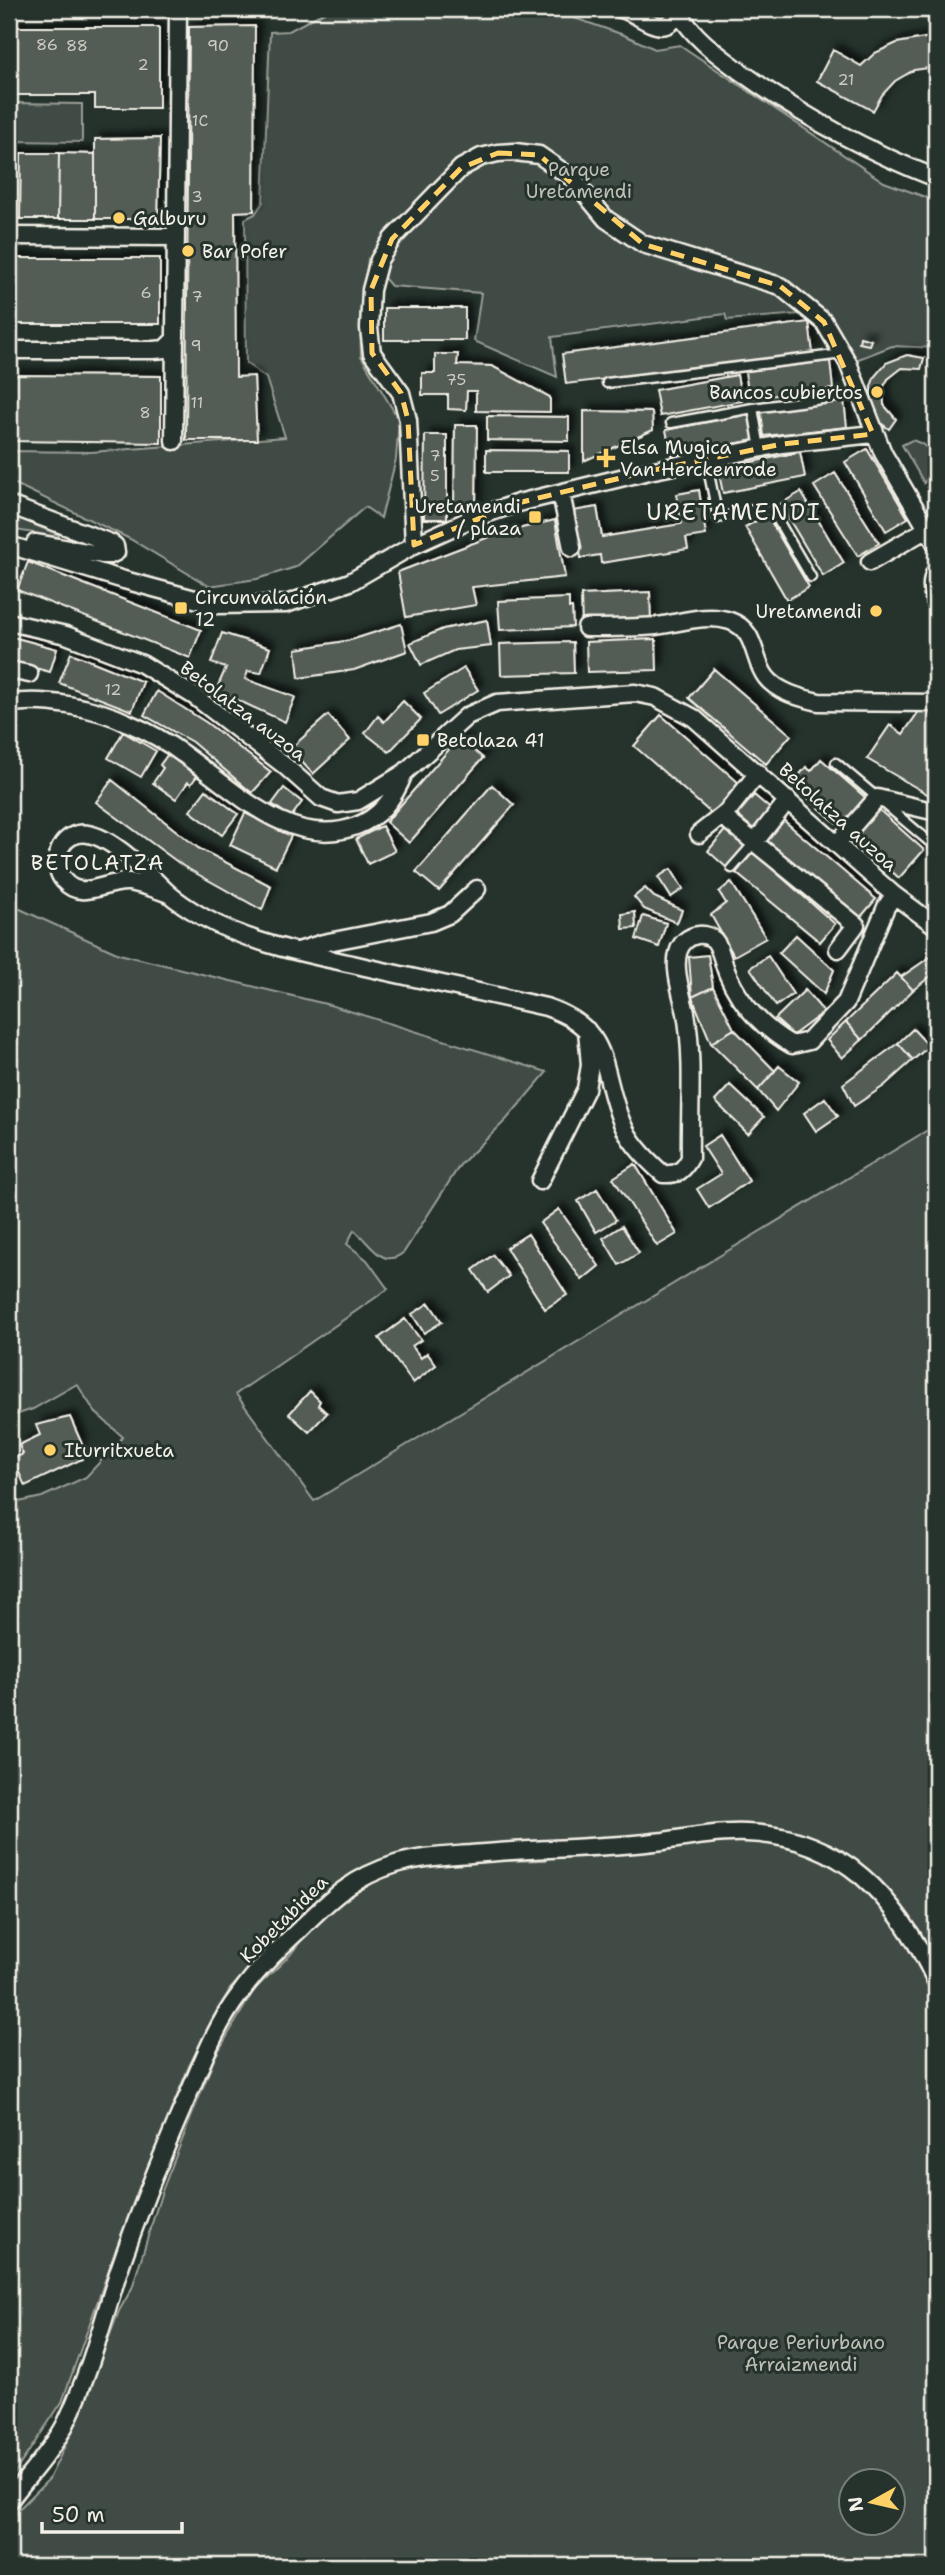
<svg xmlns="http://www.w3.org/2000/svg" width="945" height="2575" font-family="'Shantell Sans',sans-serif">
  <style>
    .green { fill: #414b45; stroke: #9a9e96; stroke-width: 2; fill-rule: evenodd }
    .building { fill: #525c55; stroke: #f4f1e8; stroke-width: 2; filter: url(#shadow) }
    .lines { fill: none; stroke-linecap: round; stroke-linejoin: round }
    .lane-casing { stroke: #f4f1e8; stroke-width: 13 }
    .street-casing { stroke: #f4f1e8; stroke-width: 21 }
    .lane { stroke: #26332d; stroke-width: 8 }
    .street { stroke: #26332d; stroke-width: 16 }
    .marked { fill: none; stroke: #ffd166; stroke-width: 5; stroke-dasharray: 14 9; stroke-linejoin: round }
    .poi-dot { fill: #ffd166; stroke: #26332d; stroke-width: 2.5 }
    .labels { text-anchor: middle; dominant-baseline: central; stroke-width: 6; stroke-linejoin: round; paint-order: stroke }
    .number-label { font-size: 16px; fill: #ccccc3 }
    .park-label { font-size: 19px; fill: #bebfb7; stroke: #26332d }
    .poi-label { font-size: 19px; fill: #f4f1e8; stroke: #26332d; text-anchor: start }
    .street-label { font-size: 19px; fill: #f4f1e8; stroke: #26332d }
    .neighbourhood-label { font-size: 21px; letter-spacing: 2px; fill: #f4f1e8; stroke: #26332d }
    .quarter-label { font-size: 23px; letter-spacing: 2px; fill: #f4f1e8; stroke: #26332d }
  </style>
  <defs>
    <filter id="shadow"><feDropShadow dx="6" dy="-6" stdDeviation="3.5" flood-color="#0009"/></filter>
  </defs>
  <rect width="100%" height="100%" fill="#26332d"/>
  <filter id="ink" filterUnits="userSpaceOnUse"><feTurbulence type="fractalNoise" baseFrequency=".0143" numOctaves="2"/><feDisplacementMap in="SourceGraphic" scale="14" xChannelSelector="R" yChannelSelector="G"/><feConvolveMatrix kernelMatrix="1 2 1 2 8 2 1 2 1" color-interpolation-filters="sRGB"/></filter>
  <g filter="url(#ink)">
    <path class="green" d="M548,9L624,35L655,49L680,45L884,182L936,201V348L892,346L848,363L813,313L727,320L725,314L552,337L557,377L474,341L481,293L391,286L368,259L360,315L361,356L399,420L396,459L381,518L365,507L296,567L257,579L209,586L130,539L9,481V451L91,452L285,437L266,378L246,363L245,219L255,214L263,202L270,32L289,31L330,9Z
      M9,103L82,104V142L9,141Z
      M912,440C935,447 941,464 924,483L902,445Z
      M9,514L59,535V537L9,529Z
      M9,904L119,954L330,1005L547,1072L506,1120L460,1165L404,1252C382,1271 370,1242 354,1230L347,1244L367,1260L388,1289L236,1394L314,1501L936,1125V2566H9V2523L19,2509L49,2479L79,2417L119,2311L132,2288L162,2191L215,2057L254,1990L290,1955L336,1895L271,1945L230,1989L189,2066L120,2238L62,2402L9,2481V1504L42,1497L86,1477L123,1437L95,1412L77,1384L33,1409L9,1417ZM434,1858L548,1860L444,1862ZM850,2480H892V2522H850Z"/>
    <path class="building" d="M255,26L254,211L235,212L236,377L254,376L257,440H186L189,27Z
      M9,27H159V108H95V95H9Z
      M936,36V67L914,70L895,81L882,95L873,111L817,81L833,50L861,66L875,53L897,43Z
      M160,138L158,219H95V139Z
      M9,153H21L20,219H9Z
      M21,153H59L58,219H20Z
      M59,153L95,154V219H58Z
      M9,258H160V324H9Z
      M384,308H465V340H384Z
      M809,322L813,353L566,384L562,354Z
      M860,337L871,340L869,345L859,343Z
      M435,354H458L457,365L492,366L550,397V412L476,411V391H467L466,410L448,409V395H422V373H435Z
      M907,355L924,358L921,369L902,368L888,379L883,388L884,405L896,419L889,429L882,424L872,408L871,386L875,376L886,363Z
      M830,361L833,389L749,398L745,371Z
      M9,375L161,376V443L9,441Z
      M737,375L742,401L660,416L655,390Z
      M844,401L847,427L764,436L761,411Z
      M584,411L652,412L653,430L584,461Z
      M750,414L755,440L671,455L666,430Z
      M487,416L569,417V441L487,440Z
      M455,425H477L476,507H454Z
      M425,435H447V519H424Z
      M867,449L908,518L886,531L845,462Z
      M486,450L569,451V472H486Z
      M800,452L805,477L723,493L718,469Z
      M835,473L879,543L858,556L814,486Z
      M699,490L706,535L686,538L688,549L601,563L600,555L581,558L573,511L597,507L602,537L681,524L677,494Z
      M801,492L844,563L823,576L780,504Z
      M936,495V517L930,496Z
      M767,515L809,587L787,600L745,527Z
      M555,520L565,577L472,587L476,605L406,617L398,572L497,534Z
      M28,562L201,630L190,658L17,590Z
      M650,592L651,623L582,626L581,595Z
      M569,598V608H572L573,627L500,630L498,601Z
      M487,620L491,646L455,650L421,665L410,643L443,629Z
      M401,624L407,651L354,670L299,678L296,649L351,640Z
      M222,633L270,648L261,673L248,671L245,679L295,697L285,722L216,690L226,668L211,663Z
      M9,636L57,649L50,672L9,661Z
      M656,639L657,670L587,672L586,642Z
      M573,642L574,673L501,675L500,644Z
      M71,653L143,682L132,711L59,683Z
      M464,668L478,690L438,715L424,693Z
      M714,669L791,735L766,764L689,698Z
      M157,691L207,723L271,772L252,793L192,742L144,715Z
      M403,701L421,719L389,752L365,733L378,716L384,722Z
      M924,704L936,713V786L929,795L867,759L890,725L903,734Z
      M328,715L350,740L313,774L290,749Z
      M661,715L739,783L712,814L634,746Z
      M123,732L156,751L141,777L108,758Z
      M459,738L483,758L409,843L386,822Z
      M168,754L197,776L191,784L188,782L176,799L153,783L163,768L160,765Z
      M821,759L867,799L842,828L792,784L806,767L811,771Z
      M112,780L198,848L271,886L262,910L183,866L96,802Z
      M492,785L514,805L439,891L416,872Z
      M284,788L302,802L291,817L272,804Z
      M206,790L238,814L222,835L190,811Z
      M754,795L774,812L757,832L737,815Z
      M877,808L924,850L899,878L853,836Z
      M245,813L291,836L276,867L230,845Z
      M782,819L876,899L859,919L765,840Z
      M382,826L395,851L368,864L356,839Z
      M726,829L746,846L727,868L708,851Z
      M753,852L835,924L820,942L736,873Z
      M671,869L683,889L671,897L658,877Z
      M731,882L766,938L734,956L711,915L726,903L719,892Z
      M645,888L654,897L682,910L677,923L644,909L634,897Z
      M635,912L636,928L623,929L622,914Z
      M643,916L666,923L659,947L636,939Z
      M796,935L834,970L824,994L779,953Z
      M708,955L713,987L692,997L689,957Z
      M768,956L793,994L776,1006L750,968Z
      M930,957L936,965V972L913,990L901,977Z
      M897,973L913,990L862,1040L846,1022Z
      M713,987L734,1029L711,1043L692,997Z
      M805,990L824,1012L793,1035L775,1019Z
      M846,1022L862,1040L842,1058L827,1040Z
      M734,1029L775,1071L758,1090L711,1043Z
      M913,1029L929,1046L913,1060L898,1043Z
      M898,1043L913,1060L884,1086L854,1106L843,1084Z
      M779,1066L799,1082L776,1111L758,1090Z
      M730,1085L764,1117L748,1134L715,1101Z
      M825,1098L838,1116L816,1131L804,1113Z
      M720,1135L749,1181L709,1208L697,1189L721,1174L703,1146Z
      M635,1164L677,1234L657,1246L613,1178Z
      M597,1189L616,1220L596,1232L578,1201Z
      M559,1209L599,1266L582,1280L540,1223Z
      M622,1226L639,1253L619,1265L603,1238Z
      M528,1234L567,1295L545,1309L506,1248Z
      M493,1255L509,1276L488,1292L473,1270Z
      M429,1303L442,1322L424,1333L412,1314Z
      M405,1319L421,1340L412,1346L421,1358L427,1353L436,1365L413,1383L379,1338Z
      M310,1391L320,1401L318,1405L327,1413L309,1432L289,1414Z
      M70,1417L82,1444L76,1447L82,1459L25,1486L13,1459L23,1454L19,1445L40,1435L36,1425Z"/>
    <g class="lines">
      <defs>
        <path id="lane" d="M607,383L843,354
          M753,408L837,397
          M671,423L753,408L760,449
          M706,459L718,518L757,509L773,512L811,577
          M836,763L931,843
          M732,868L754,843"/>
        <path id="street" d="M621,9C643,14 663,44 681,9
          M679,13C695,39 717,54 741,72C802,116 867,151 936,178
          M9,236L176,237
          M9,350H154L165,349L173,341
          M174,441L178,9
          M561,493L572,548
          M9,505L111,543L115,546L116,552L110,555H103L35,543
          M9,545L124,580L217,605L286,604L350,582L414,545L471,519L518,503L649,471L782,444L873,434
          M414,545L408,420L401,393L372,353L369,328L371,290L379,260L392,239L461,168L481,157L498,153L515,152L539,155L572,178L606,219L643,244L780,286L824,322L848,363L883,453L936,544
          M870,562L927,529
          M936,570C930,582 931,591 936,603
          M9,622L66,635L142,664L194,696L285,766L321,798L338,804L358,801L404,773L467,716L497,703L635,693L655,697L694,718L894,895L936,926
          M586,628C609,628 633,628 656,626C680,623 706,613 730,621C757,630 752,659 766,677C777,692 801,698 819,702L936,703
          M9,670L29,674
          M9,704C42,697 97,708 128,723C147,731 167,742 183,754C232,788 291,851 356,826C381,817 395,797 404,773
          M722,816L856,925L838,949
          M699,834L727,812L758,773
          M754,843L788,800
          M837,844L877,798L936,812
          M169,894C156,889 143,884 129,882C106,880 82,902 64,881C51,866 57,839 78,834C105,828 149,875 168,893C178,902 191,910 203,917C253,945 309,954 365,967C425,980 485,993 546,1007C614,1030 599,1068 622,1123C630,1143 647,1160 663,1174C678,1175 683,1171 690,1158C689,1109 694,1061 686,1013C682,994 668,956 685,941C693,934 705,932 714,940C721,947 723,965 728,975C740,1004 764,1029 792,1045L809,1041L846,1002L886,907L894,895
          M298,951L323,943L431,922L450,914L477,889
          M540,1181L586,1089L590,1065L587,1030
          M9,2501C26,2478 54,2448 66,2423C89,2374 102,2325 118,2273C138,2214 161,2157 186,2100C201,2065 216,2025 239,1995C256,1971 278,1949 300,1929C330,1899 353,1877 396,1864C420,1857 446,1856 471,1854C535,1848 599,1849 664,1841C690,1837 719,1832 746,1833C843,1836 897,1898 936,1981"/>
      </defs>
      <use href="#lane" class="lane-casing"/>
      <use href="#street" class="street-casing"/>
      <use href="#lane" class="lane"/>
      <use href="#street" class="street"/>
    </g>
  </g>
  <path class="marked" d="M498,153L539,155L643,244L780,286L824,322L873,434L782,444L649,471L518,503L414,545L408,420L401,393L372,353L371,290L392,239L461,168Z"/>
  <g class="poi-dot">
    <circle cx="119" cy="218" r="7"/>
    <circle cx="188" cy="251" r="7"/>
    <circle cx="877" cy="392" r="7"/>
    <path d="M602.5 447.5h7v7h7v7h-7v7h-7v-7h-7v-7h7z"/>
    <rect x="528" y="510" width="14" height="14" rx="3.5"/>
    <rect x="174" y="601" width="14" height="14" rx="3.5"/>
    <circle cx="876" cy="611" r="7"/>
    <rect x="416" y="733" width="14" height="14" rx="3.5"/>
    <circle cx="50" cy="1450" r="7"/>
  </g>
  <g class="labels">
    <g class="number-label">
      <text x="47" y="44">86</text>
      <text x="77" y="45">88</text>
      <text x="218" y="45">90</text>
      <text x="143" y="64">2</text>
      <text x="846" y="79">21</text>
      <text x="200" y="120">1C</text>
      <text x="197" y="196">3</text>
      <text x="146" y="292">6</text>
      <text x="197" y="296">7</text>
      <text x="196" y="345">9</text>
      <text x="456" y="379">75</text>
      <text x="197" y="402">11</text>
      <text x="145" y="412">8</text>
      <text x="435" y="455">7</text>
      <text x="435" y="475">5</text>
      <text x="113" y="689">12</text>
    </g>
    <g class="park-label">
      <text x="579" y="169">Parque<tspan x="579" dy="22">Uretamendi</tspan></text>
      <text x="801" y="2342">Parque Periurbano<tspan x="801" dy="22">Arraizmendi</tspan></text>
    </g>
    <g class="poi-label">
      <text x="133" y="218">Galburu</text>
      <text x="202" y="251">Bar Pofer</text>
      <text x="863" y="392" text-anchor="end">Bancos cubiertos</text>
      <text x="620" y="447">Elsa Mugica<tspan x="620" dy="22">Van Herckenrode</tspan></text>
      <text x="521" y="506" text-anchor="end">Uretamendi<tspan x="521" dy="22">/ plaza</tspan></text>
      <text x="195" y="597">Circunvalación<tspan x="195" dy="22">12</tspan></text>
      <text x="862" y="611" text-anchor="end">Uretamendi</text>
      <text x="437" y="740">Betolaza 41</text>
      <text x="64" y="1450">Iturritxueta</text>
    </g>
    <g class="street-label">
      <text transform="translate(243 711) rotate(37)">Betolatza auzoa</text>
      <text transform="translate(838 817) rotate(42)">Betolatza auzoa</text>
      <text transform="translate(284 1919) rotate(-45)">Kobetabidea</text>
    </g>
    <g class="neighbourhood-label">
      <text x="98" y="863">BETOLATZA</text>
    </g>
    <g class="quarter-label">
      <text x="734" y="512">URETAMENDI</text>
    </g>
  </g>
  <rect width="945" height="2575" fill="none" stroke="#26332d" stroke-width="35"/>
  <rect x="18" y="18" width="910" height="2540" fill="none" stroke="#f4f1e8" stroke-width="2.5" filter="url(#ink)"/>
  <g transform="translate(872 2502) rotate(262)"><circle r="33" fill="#26332d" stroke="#787f78" stroke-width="2"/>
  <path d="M0-5L12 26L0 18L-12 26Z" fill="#ffd166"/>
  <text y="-10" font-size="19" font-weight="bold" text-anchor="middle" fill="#f4f1e8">N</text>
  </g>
  <path d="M42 2522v10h140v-10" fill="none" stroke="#f4f1e8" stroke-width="3.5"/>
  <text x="52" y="2522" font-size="21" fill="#f4f1e8" stroke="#26332d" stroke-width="5" paint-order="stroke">50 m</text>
</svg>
